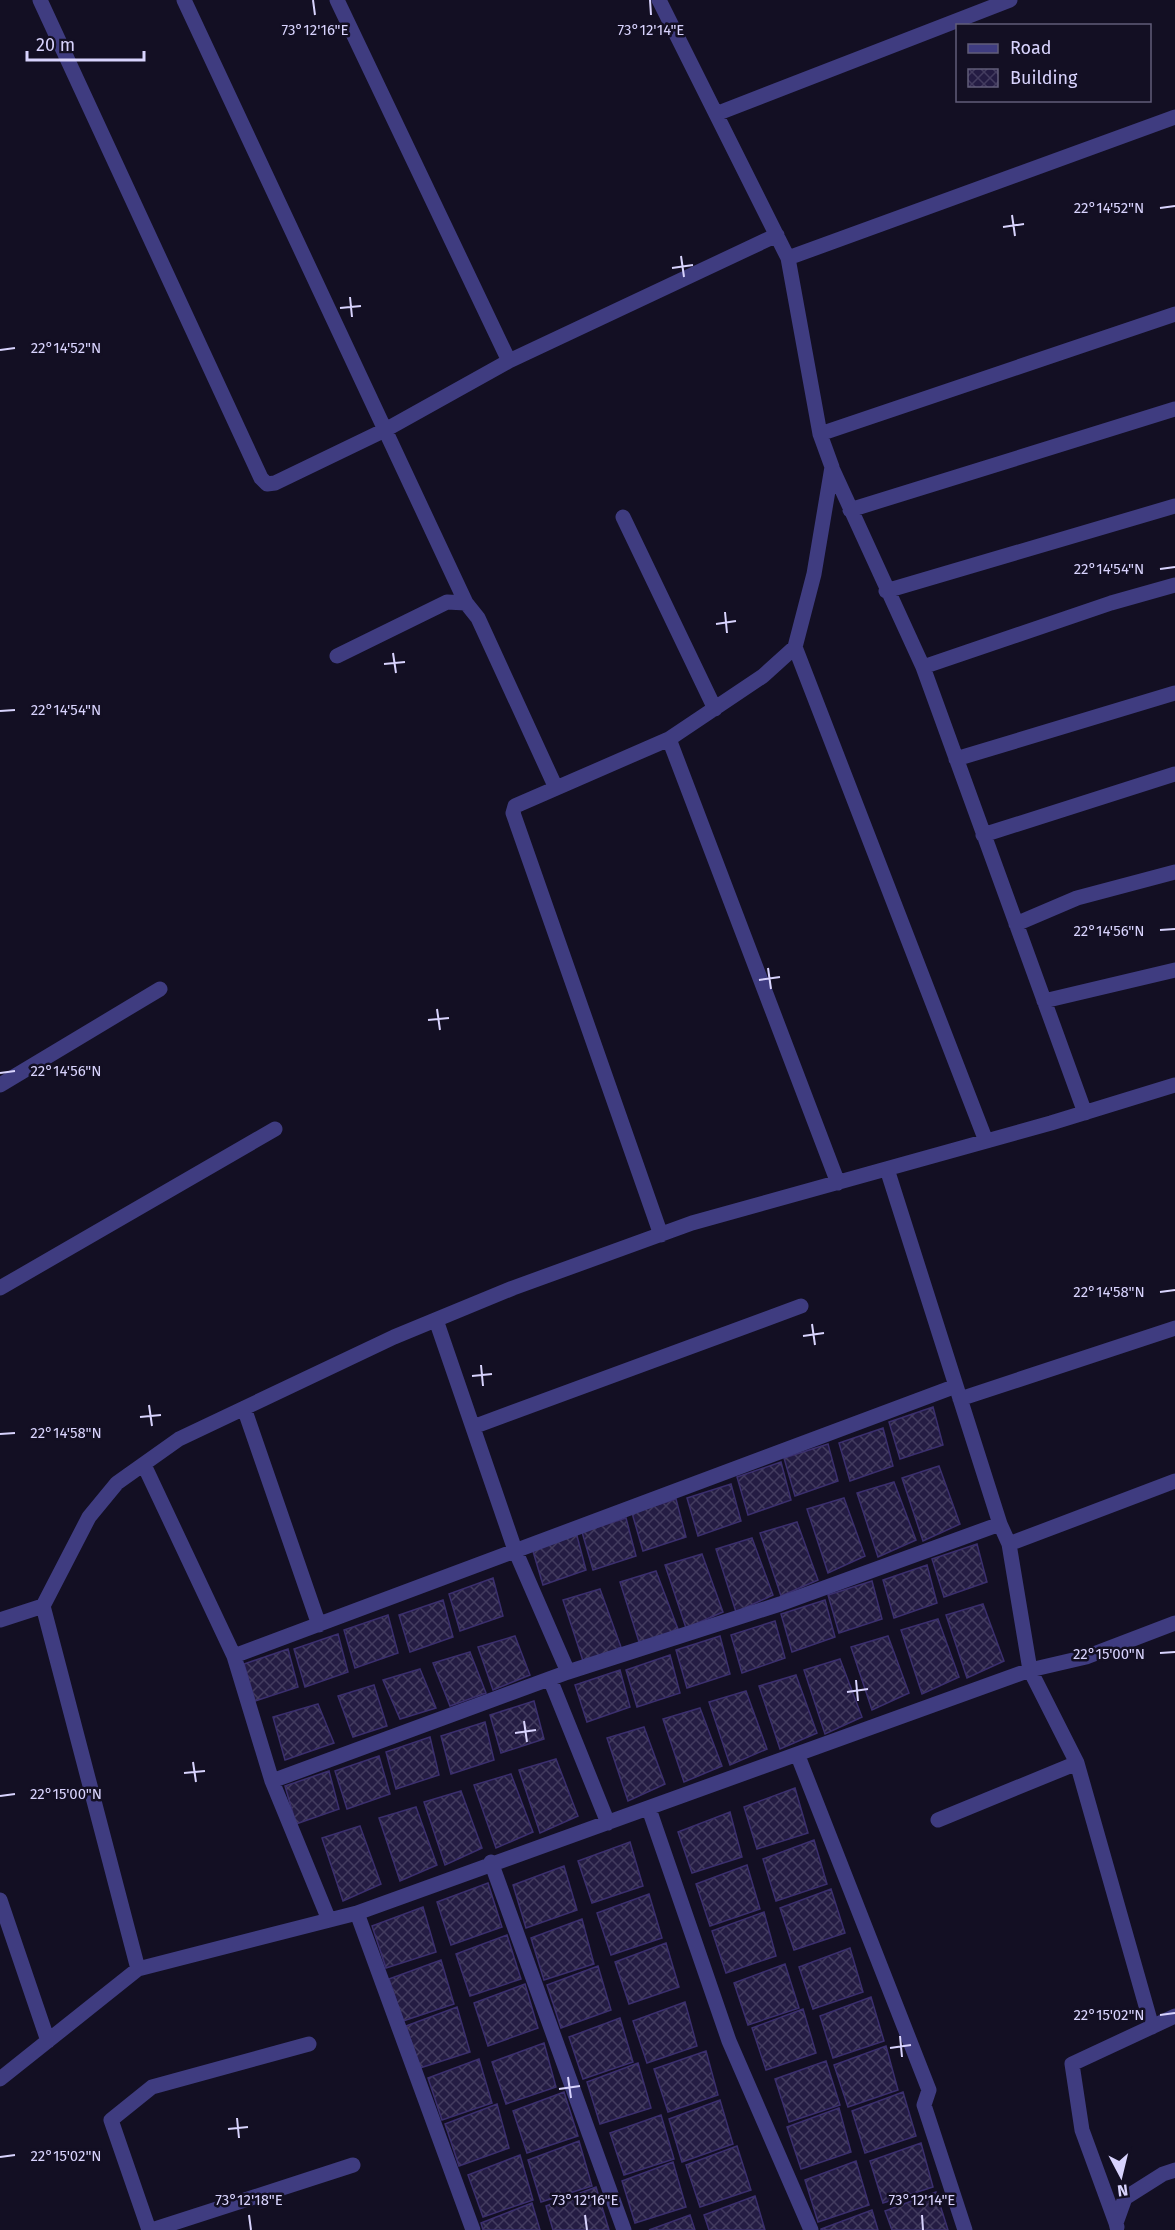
<svg xmlns="http://www.w3.org/2000/svg" width="1175" height="2230" font-family="'Fira Sans',sans-serif">
  <style>
    .building { fill: url(#building-cross-hatch); stroke: #3b2f6e; stroke-width: 1.5 }
    .lines { fill: none; stroke-linecap: round; stroke-linejoin: round }
    .minor { stroke: #3f3c80; stroke-width: 15 }
    .ticks { fill: none; stroke: #d8d3fd; stroke-width: 2 }
    .ticks-label { font-size: 15px; text-anchor: middle; fill: #d8d3fd; stroke: #130f23; stroke-width: 5; stroke-linejoin: round; paint-order: stroke }
  </style>
  <defs>
    <pattern id="building-cross-hatch" width="8" height="8" patternUnits="userSpaceOnUse" patternTransform="scale(1.5)"><rect width="8" height="8" fill="#241c43"/><path d="M0 0l8 8M0 8l8-8" fill="none" stroke="#433c5f"/></pattern>
  </defs>
  <rect width="100%" height="100%" fill="#130f23"/>
  <path class="building" d="M933,1407L943,1445L900,1459L889,1422Z
    M883,1428L893,1466L850,1481L839,1443Z
    M828,1444L838,1481L795,1496L784,1458Z
    M781,1462L791,1500L748,1515L737,1477Z
    M939,1466L960,1524L923,1541L902,1478Z
    M894,1482L916,1540L878,1557L857,1493Z
    M731,1484L741,1521L698,1536L687,1498Z
    M844,1498L865,1556L828,1573L807,1509Z
    M676,1499L686,1537L643,1551L632,1513Z
    M626,1518L636,1556L593,1570L582,1532Z
    M797,1522L818,1580L781,1596L760,1533Z
    M576,1532L586,1570L543,1585L532,1548Z
    M752,1538L773,1595L736,1612L716,1549Z
    M977,1544L987,1582L944,1597L932,1559Z
    M702,1554L723,1612L686,1628L665,1565Z
    M927,1565L937,1603L894,1618L883,1580Z
    M656,1571L678,1629L640,1645L620,1582Z
    M493,1578L503,1616L460,1631L449,1594Z
    M872,1581L882,1619L839,1633L828,1595Z
    M600,1589L621,1647L584,1664L563,1600Z
    M443,1600L453,1637L410,1652L399,1615Z
    M825,1600L835,1637L792,1652L781,1614Z
    M983,1604L1004,1661L967,1678L946,1615Z
    M388,1615L398,1653L355,1668L344,1630Z
    M938,1619L959,1677L922,1694L901,1630Z
    M775,1621L785,1658L742,1673L731,1635Z
    M338,1634L348,1672L305,1687L294,1649Z
    M515,1636L530,1675L493,1690L478,1647Z
    M720,1636L730,1674L687,1688L676,1650Z
    M888,1636L909,1693L872,1710L851,1647Z
    M288,1649L298,1687L255,1701L244,1664Z
    M470,1652L486,1693L450,1706L433,1663Z
    M670,1655L680,1693L637,1707L626,1670Z
    M840,1659L862,1717L825,1734L804,1670Z
    M420,1669L436,1708L400,1719L383,1680Z
    M620,1670L630,1707L587,1722L575,1685Z
    M796,1675L817,1733L780,1749L759,1686Z
    M374,1685L387,1726L353,1737L338,1696Z
    M746,1691L767,1749L730,1765L709,1702Z
    M534,1701L544,1739L501,1753L490,1715Z
    M318,1704L334,1743L285,1760L273,1717Z
    M700,1708L722,1766L684,1782L663,1719Z
    M485,1722L494,1760L451,1774L441,1736Z
    M644,1727L665,1784L628,1801L607,1738Z
    M430,1737L439,1775L396,1789L386,1752Z
    M379,1756L390,1794L347,1809L335,1771Z
    M556,1759L578,1816L540,1833L519,1770Z
    M329,1771L339,1809L296,1824L285,1786Z
    M511,1774L533,1832L496,1848L474,1785Z
    M795,1788L808,1833L757,1849L744,1807Z
    M461,1791L482,1848L445,1865L424,1802Z
    M416,1807L437,1865L400,1881L379,1818Z
    M730,1812L742,1857L692,1873L678,1832Z
    M360,1826L381,1884L343,1901L322,1838Z
    M814,1840L827,1884L776,1901L763,1859Z
    M630,1842L643,1886L592,1903L578,1861Z
    M747,1865L760,1909L710,1926L696,1884Z
    M564,1866L577,1910L526,1928L513,1885Z
    M488,1883L502,1927L451,1945L437,1902Z
    M831,1889L845,1933L794,1950L780,1908Z
    M649,1894L662,1938L611,1955L597,1913Z
    M423,1907L436,1952L386,1968L372,1926Z
    M764,1912L776,1956L726,1973L712,1931Z
    M582,1919L594,1964L544,1980L531,1938Z
    M507,1935L521,1979L470,1996L456,1954Z
    M666,1943L679,1987L629,2004L615,1962Z
    M850,1948L863,1992L813,2009L799,1967Z
    M441,1960L454,2004L403,2021L389,1979Z
    M785,1964L799,2008L748,2025L734,1983Z
    M598,1966L611,2010L561,2028L547,1985Z
    M525,1984L538,2028L488,2046L474,2003Z
    M871,1997L884,2041L833,2058L820,2016Z
    M685,2002L697,2046L647,2063L633,2021Z
    M457,2007L470,2052L420,2068L406,2026Z
    M803,2009L816,2053L766,2070L752,2028Z
    M620,2018L633,2062L583,2079L569,2037Z
    M544,2043L556,2087L506,2104L492,2062Z
    M886,2046L898,2090L848,2107L834,2065Z
    M706,2051L718,2095L668,2112L654,2069Z
    M479,2059L492,2103L442,2120L428,2078Z
    M826,2061L840,2105L789,2122L775,2079Z
    M638,2063L651,2108L600,2124L587,2082Z
    M564,2092L578,2136L527,2153L513,2111Z
    M903,2092L916,2136L865,2153L852,2111Z
    M720,2100L733,2144L682,2162L669,2119Z
    M497,2104L509,2148L459,2166L445,2124Z
    M839,2108L851,2152L801,2169L787,2127Z
    M661,2115L674,2159L624,2175L610,2133Z
    M579,2141L592,2186L541,2202L528,2160Z
    M921,2143L933,2187L883,2203L870,2161Z
    M737,2146L751,2190L700,2207L686,2165Z
    M520,2155L533,2200L483,2217L468,2175Z
    M856,2161L869,2205L818,2222L805,2180Z
    M673,2162L686,2207L635,2223L622,2181Z
    M596,2187L609,2230H553L546,2206Z
    M936,2192L948,2230H892L885,2211Z
    M755,2196L765,2230H709L704,2215Z
    M532,2203L540,2230H483L481,2223Z
    M872,2210L878,2230H821V2229Z
    M690,2215L695,2230H649Z"/>
  <g class="lines">
    <path class="minor" d="M40,0L261,478L267,484L275,483L387,429L509,361L777,235
      M184,0L466,603
      M337,0L509,361
      M659,0L788,258L820,434L832,467L814,574L795,647L763,676L669,739L515,806L513,813L661,1235
      M716,114L1010,0
      M788,258L1175,117
      M820,434L1175,314
      M832,468L923,667L1085,1113
      M850,510L1175,409
      M623,517L715,709
      M886,591L1175,506
      M795,647L986,1141
      M337,656L447,602L466,603L478,618L556,788
      M923,667L1111,603L1175,585
      M669,739L838,1183
      M956,759L1175,693
      M983,835L1175,774
      M1016,924L1077,898L1175,872
      M1044,1001L1175,970
      M0,1085L160,989
      M0,1288L275,1129
      M436,1320L515,1550L568,1672
      M960,1399L1175,1328
      M244,1408L319,1625
      M473,1427L801,1306
      M144,1465L234,1656L272,1781L329,1920
      M1009,1544L1175,1481
      M0,1620L43,1606
      M234,1656L956,1386
      M550,1679L608,1823
      M798,1756L929,2090L924,2105L965,2230
      M1077,1763L1152,2027
      M272,1781L568,1672L780,1604L1000,1524L887,1169
      M649,1809L729,2041L811,2230
      M938,1820L1077,1763L1030,1670L1009,1544L1000,1524
      M491,1862L624,2230
      M0,1900L48,2041
      M357,1913L473,2230
      M138,1969L357,1913L1030,1670L1086,1657L1175,1623
      M0,2079L138,1969L43,1606L89,1517L117,1483L179,1439L394,1337L513,1288L692,1223L1051,1123L1175,1085
      M1116,2223L1082,2130L1072,2064L1175,2016
      M1117,2227L1116,2223L1125,2198L1163,2174L1175,2170
      M149,2230L111,2120L152,2087L309,2044
      M152,2230L353,2165"/>
  </g>
  <path class="ticks" d="M313,0L315,15M650,0L651,15M1160,208L1175,206M1012,215L1015,236M1003,227L1024,224M681,256L684,277M672,268L693,265M350,297L352,317M340,308L361,306M0,350L15,348M1160,569L1175,567M725,612L727,633M716,624L736,621M393,653L396,673M384,664L405,662M0,711L15,710M1160,930L1175,929M768,968L771,989M759,980L780,977M437,1009L440,1030M428,1020L449,1018M0,1073L15,1071M1160,1292L1175,1290M812,1324L815,1345M803,1336L824,1333M481,1365L483,1386M472,1376L492,1374M149,1405L152,1426M140,1417L161,1415M0,1434L15,1433M1160,1653L1175,1652M856,1680L858,1701M847,1692L868,1689M524,1721L527,1742M515,1733L536,1730M193,1762L196,1782M184,1773L205,1771M0,1796L15,1794M1160,2015L1175,2013M900,2036L902,2057M890,2048L911,2045M568,2077L571,2098M559,2089L580,2086M237,2118L239,2138M228,2129L248,2127M0,2157L15,2155M249,2215L251,2230M585,2215L587,2230M922,2215L923,2230"/>
  <g class="ticks-label">
    <text x="315" y="35">73°12'16"E</text>
    <text x="651" y="35">73°12'14"E</text>
    <text x="1109" y="213">22°14'52"N</text>
    <text x="66" y="353">22°14'52"N</text>
    <text x="1109" y="574">22°14'54"N</text>
    <text x="66" y="715">22°14'54"N</text>
    <text x="1109" y="936">22°14'56"N</text>
    <text x="66" y="1076">22°14'56"N</text>
    <text x="1109" y="1297">22°14'58"N</text>
    <text x="66" y="1438">22°14'58"N</text>
    <text x="1109" y="1659">22°15'00"N</text>
    <text x="66" y="1799">22°15'00"N</text>
    <text x="1109" y="2020">22°15'02"N</text>
    <text x="66" y="2161">22°15'02"N</text>
    <text x="249" y="2205">73°12'18"E</text>
    <text x="585" y="2205">73°12'16"E</text>
    <text x="922" y="2205">73°12'14"E</text>
  </g>
  <rect x="956" y="24" width="195" height="78" fill="#130f23" stroke="#625d7a" stroke-width="1.5"/>
  <rect x="968" y="44" width="30" height="9" fill="#3f3c80" stroke="#625d7a" stroke-width="1.5"/>
  <text x="1010" y="54" font-size="18" fill="#d8d3fd">Road</text>
  <rect x="968" y="69" width="30" height="18" fill="url(#building-cross-hatch)" stroke="#625d7a" stroke-width="1.5"/>
  <text x="1010" y="84" font-size="18" fill="#d8d3fd">Building</text>
  <g transform="translate(1121 2176) rotate(173)" stroke="#130f23" stroke-width="4.5" paint-order="stroke">
  <path d="M0-4.5L10 22L0 15L-10 22Z" fill="#d8d3fd"/>
  <text y="-9" font-size="16" font-weight="bold" text-anchor="middle" fill="#d8d3fd">N</text>
  </g>
  <path d="M27 51v9h117v-9" fill="none" stroke="#d8d3fd" stroke-width="3"/>
  <text x="36" y="51" font-size="18" fill="#d8d3fd" stroke="#130f23" stroke-width="4.5" paint-order="stroke">20 m</text>
</svg>
